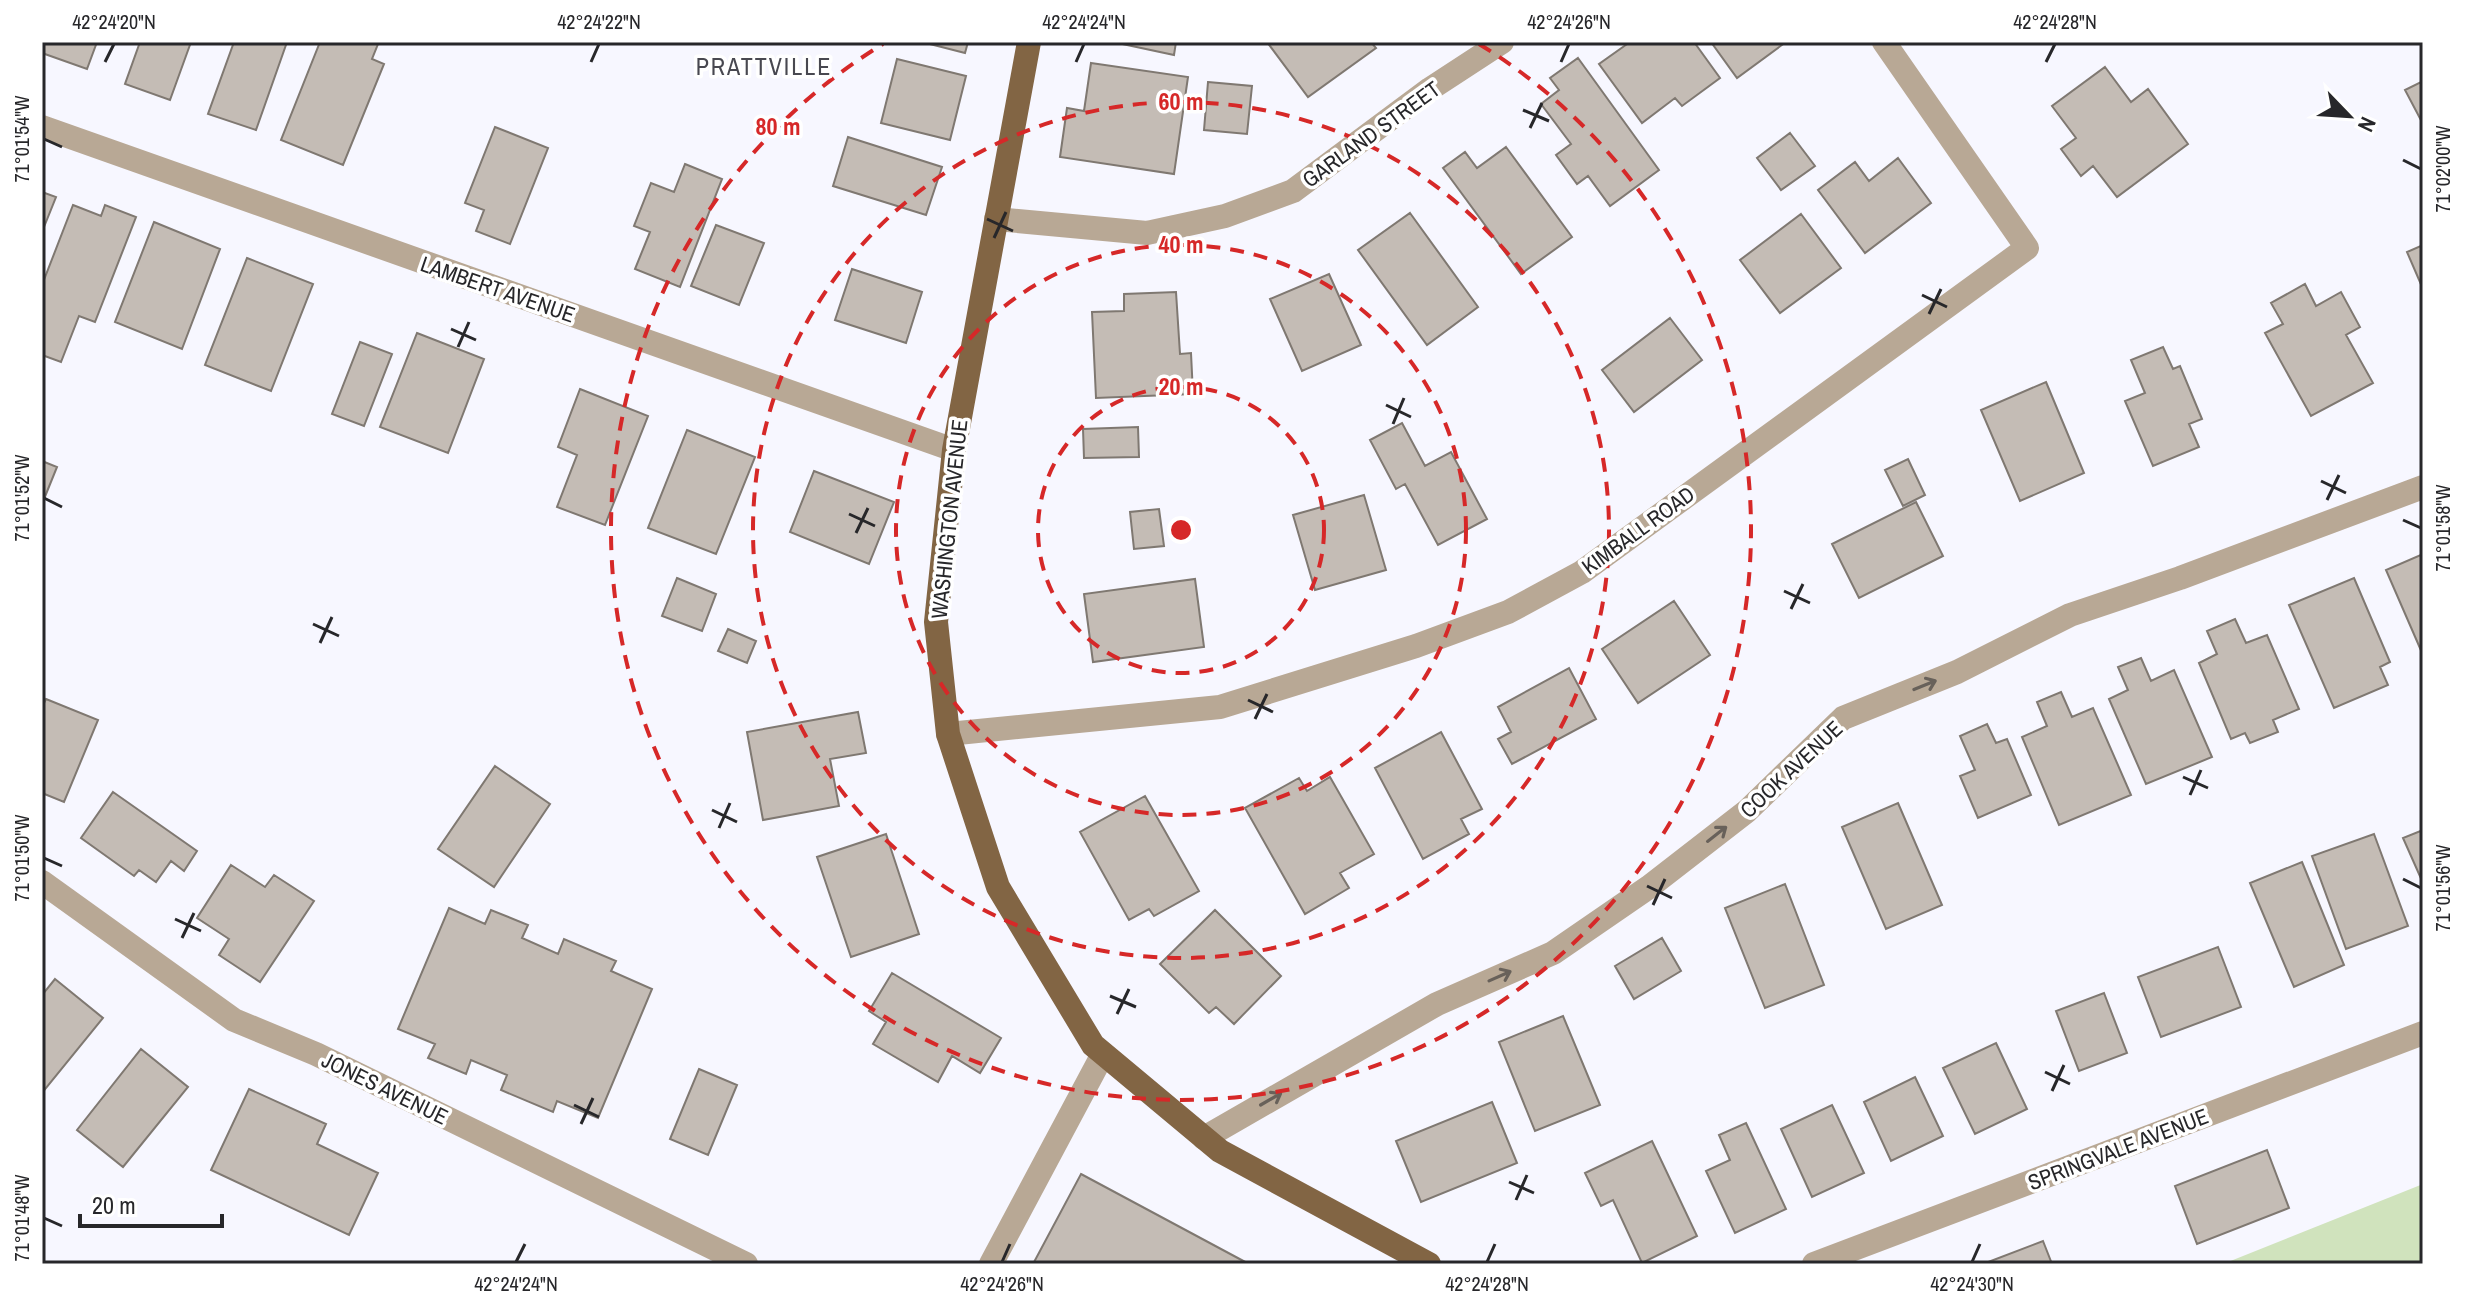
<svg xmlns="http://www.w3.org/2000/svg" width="2465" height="1306" font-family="'Archivo Narrow',sans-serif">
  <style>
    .green { fill: #d0e3bd }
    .building { fill: #c4bcb5; stroke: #7f7871; stroke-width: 2 }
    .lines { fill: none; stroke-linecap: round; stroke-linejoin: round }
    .minor { stroke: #b8a895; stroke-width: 24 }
    .major { stroke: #826544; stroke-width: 24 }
    .oneway { stroke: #68615a }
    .ticks { fill: none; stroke: #27272a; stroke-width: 3 }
    .ring { fill: none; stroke: #d62828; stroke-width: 4; stroke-dasharray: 14 10 }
    .labels { text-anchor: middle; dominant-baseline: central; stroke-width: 7; stroke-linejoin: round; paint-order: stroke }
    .street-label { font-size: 22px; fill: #27272a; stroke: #fff }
    .neighbourhood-label { font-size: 24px; letter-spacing: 2px; fill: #484850; stroke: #fff }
    .centre { fill: #d62828; stroke: #fff; stroke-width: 4 }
    .ring-label { font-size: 24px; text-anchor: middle; font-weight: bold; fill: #d62828; stroke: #fff; stroke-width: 7; stroke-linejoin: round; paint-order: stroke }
    .neatline { fill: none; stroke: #27272a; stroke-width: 3 }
    .ticks-label { font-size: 20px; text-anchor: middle; fill: #27272a }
  </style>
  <rect width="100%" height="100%" fill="#f7f7ff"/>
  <path class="green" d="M2423,1184V1264H2223Z"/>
  <path class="building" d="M43,42H97L87,69L42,53Z
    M140,42H191L170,100L125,84Z
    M234,42H287L256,130L208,114Z
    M320,42H373L378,44L372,59L384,64L343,165L281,140Z
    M922,42H968L965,53Z
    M1113,42H1176L1174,55Z
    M1267,42H1371L1376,48L1308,97Z
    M1630,42H1694L1720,78L1682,106L1675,98L1642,123L1599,64Z
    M1711,42H1786L1737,78Z
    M1578,58L1659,170L1610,206L1588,176L1577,184L1556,155L1571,144L1541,104L1559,90L1550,78Z
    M897,59L966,76L950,140L881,123Z
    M1091,63L1188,77L1174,174L1060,157L1067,108L1084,111Z
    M2105,67L2131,102L2148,89L2188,144L2117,197L2093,166L2081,176L2061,149L2076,138L2052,106Z
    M2423,81V124L2405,90Z
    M1208,82L1252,86L1247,134L1204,130Z
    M495,127L548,148L510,244L476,231L484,210L465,203Z
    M1790,133L1815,166L1781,190L1757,158Z
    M848,137L942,167L926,215L833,186Z
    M1506,147L1572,237L1521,274L1443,168L1465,152L1477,168Z
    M1898,158L1931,203L1865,253L1818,190L1855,162L1869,181Z
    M685,164L722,179L680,287L635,269L650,232L634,226L651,183L674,192Z
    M42,192L56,197L42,232Z
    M73,205L101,216L105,205L136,217L95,322L79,316L61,362L42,355V285Z
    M1410,213L1478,307L1427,345L1358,250Z
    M1801,214L1841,268L1780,313L1740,260Z
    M154,222L220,249L182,349L115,322Z
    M716,225L764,243L739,305L691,286Z
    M2423,245V289L2407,252Z
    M247,258L313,284L271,391L205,365Z
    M852,269L922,292L906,343L835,320Z
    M1329,274L1361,345L1302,371L1270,299Z
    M2305,284L2316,306L2341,292L2360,327L2346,335L2373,383L2311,416L2265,333L2283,324L2271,303Z
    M1176,292L1180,354L1191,353L1193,394L1096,398L1092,312L1124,311V294Z
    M1670,318L1702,360L1634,412L1602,370Z
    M417,333L484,359L448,453L380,427Z
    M360,342L392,354L364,426L332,414Z
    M2163,347L2173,369L2180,366L2202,419L2189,424L2199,447L2153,466L2125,401L2145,393L2131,360Z
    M2046,382L2084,473L2020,501L1981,410Z
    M580,389L648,416L605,525L557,507L577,455L558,447Z
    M1402,423L1425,466L1451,452L1487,519L1438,545L1405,484L1396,489L1370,440Z
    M1138,427L1139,457L1084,458L1083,429Z
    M687,430L755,457L716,554L648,528Z
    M1908,459L1925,495L1903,506L1885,470Z
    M42,461L57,467L42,504Z
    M814,471L894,502L869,564L790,532Z
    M1364,495L1386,570L1315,590L1293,515Z
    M1916,502L1943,556L1859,598L1832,544Z
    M1159,509L1164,546L1134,549L1130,512Z
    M2423,554V655L2386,570Z
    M677,578L716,594L702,631L662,616Z
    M2354,578L2390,662L2380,667L2388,685L2334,708L2289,605Z
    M1195,579L1204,647L1093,662L1084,594Z
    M1674,601L1710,655L1638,703L1602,649Z
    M2235,619L2246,643L2267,635L2299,709L2273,720L2278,732L2250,743L2245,733L2231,739L2199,663L2217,654L2207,631Z
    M728,629L756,641L747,663L718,651Z
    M2141,658L2151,681L2174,670L2212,757L2146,784L2109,699L2128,690L2118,667Z
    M1569,668L1596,719L1512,764L1498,739L1511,732L1498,707Z
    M2061,692L2072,717L2093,708L2131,795L2059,825L2022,737L2047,726L2037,702Z
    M46,699L98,720L64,802L42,793V707Z
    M858,712L866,753L830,759L839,806L763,820L747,732Z
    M1987,724L1996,743L2007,739L2031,795L1978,818L1960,776L1975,770L1960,736Z
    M1441,732L1482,809L1461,819L1469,834L1423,859L1375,768Z
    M495,766L550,804L494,887L438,849Z
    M1330,777L1374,854L1340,873L1349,888L1305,914L1245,808L1299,778L1307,791Z
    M113,792L197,851L184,871L171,861L156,882L139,870L134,876L81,838Z
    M1145,796L1199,891L1154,916L1149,909L1129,920L1080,832Z
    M1898,803L1942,905L1886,929L1842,827Z
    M2423,830V883L2403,838Z
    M886,834L919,934L851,957L817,857Z
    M2374,834L2408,926L2346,949L2312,856Z
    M2302,862L2344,965L2294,987L2250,883Z
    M231,865L265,887L274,875L314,901L260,982L219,955L229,939L197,918Z
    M1785,884L1824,985L1765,1008L1725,908Z
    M449,908L485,924L491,910L528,925L522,938L558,954L564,939L616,961L611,971L652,989L598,1118L557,1101L553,1112L501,1090L507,1075L471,1060L466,1074L428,1058L435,1044L398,1029Z
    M1215,910L1281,976L1234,1024L1216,1007L1209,1013L1160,964Z
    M1662,938L1681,971L1634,999L1615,966Z
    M2218,947L2241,1007L2161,1037L2138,977Z
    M892,973L1001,1038L980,1073L952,1056L938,1082L873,1044L886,1022L869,1011Z
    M55,979L103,1018L42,1093V995Z
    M2104,993L2127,1053L2079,1071L2056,1011Z
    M1563,1016L1600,1105L1535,1131L1499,1042Z
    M1996,1043L2027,1109L1975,1134L1943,1068Z
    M141,1049L188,1087L123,1167L77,1130Z
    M699,1069L737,1085L708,1155L670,1139Z
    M1915,1077L1943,1136L1891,1161L1864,1102Z
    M249,1089L326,1124L317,1144L378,1173L349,1235L211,1170Z
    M1492,1102L1517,1163L1421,1202L1396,1141Z
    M1832,1105L1864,1173L1812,1197L1781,1129Z
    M1746,1123L1786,1209L1735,1233L1706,1171L1730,1160L1719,1135Z
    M1652,1141L1697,1236L1642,1263L1613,1200L1601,1206L1585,1173Z
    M2267,1150L2289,1208L2197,1244L2175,1186Z
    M1081,1174L1249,1264H1033Z
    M2043,1241L2052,1264H1983Z"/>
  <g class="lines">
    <path class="minor" d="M42,127L954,450
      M996,219L1147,233L1225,216L1293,191L1430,89L1502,42
      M948,734L1220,707L1416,646L1508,612L1582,572L2027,248L1884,42
      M42,882L234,1020L316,1054L746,1264
      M1204,1138L1437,1004L1553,953L1649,887L1747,811L1843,718L1957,672L2070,615L2180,578L2423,487
      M991,1264L1103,1054
      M1814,1264L2423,1033"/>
    <path class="major" d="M1029,42L954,450L936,622L948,734L998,887L1093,1045L1220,1151L1429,1264"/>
  </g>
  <defs><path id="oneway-shaft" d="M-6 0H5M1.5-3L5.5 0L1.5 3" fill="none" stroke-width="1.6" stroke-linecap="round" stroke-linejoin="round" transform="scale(2)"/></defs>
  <g class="oneway">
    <use href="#oneway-shaft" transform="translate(1925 685) rotate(-22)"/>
    <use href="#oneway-shaft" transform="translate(1717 834) rotate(-38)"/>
    <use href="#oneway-shaft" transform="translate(1500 976) rotate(-24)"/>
    <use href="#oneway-shaft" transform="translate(1271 1099) rotate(-30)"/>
  </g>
  <path class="ticks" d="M105,62L114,44M591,62L599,44M1076,62L1084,44M1561,62L1569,44M2046,62L2055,44M1523,110L1549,121M1530,128L1542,103M44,139L62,147M2403,160L2421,169M987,219L1013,231M994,238L1006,212M1922,295L1947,307M1929,314L1941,289M451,329L476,340M458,347L469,322M1386,405L1411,417M1393,424L1404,398M2321,481L2346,493M44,498L62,507M2327,500L2339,475M849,514L875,526M2403,520L2421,528M856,533L868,508M1784,591L1810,603M1791,609L1803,584M313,624L339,636M320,643L332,617M1248,700L1273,712M1255,719L1267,694M2183,777L2208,788M2190,795L2201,770M712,810L737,822M719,828L730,803M44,858L62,866M2403,879L2421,888M1647,886L1672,898M1653,905L1665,879M175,919L201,931M182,938L194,913M1110,996L1136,1007M1117,1014L1129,989M2045,1072L2070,1084M2052,1091L2064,1065M574,1105L599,1117M581,1124L593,1098M1509,1182L1534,1193M1516,1200L1527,1175M44,1218L62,1226M516,1262L525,1244M1002,1262L1010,1244M1487,1262L1495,1244M1972,1262L1980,1244"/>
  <g class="ring">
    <circle cx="1181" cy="530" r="143"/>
    <circle cx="1181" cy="530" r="285"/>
    <circle cx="1181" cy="530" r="428"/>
    <path d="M1479 44A570 570 0 1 1 883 44"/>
  </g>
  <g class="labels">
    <g class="street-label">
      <text transform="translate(1371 134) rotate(-36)">GARLAND STREET</text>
      <text transform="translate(498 289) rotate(19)">LAMBERT AVENUE</text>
      <text transform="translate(949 519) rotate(-84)">WASHINGTON AVENUE</text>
      <text transform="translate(1638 530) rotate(-36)">KIMBALL ROAD</text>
      <text transform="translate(1791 769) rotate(-43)">COOK AVENUE</text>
      <text transform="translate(385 1088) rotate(26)">JONES AVENUE</text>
      <text transform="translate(2118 1149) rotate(-21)">SPRINGVALE AVENUE</text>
    </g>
    <g class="neighbourhood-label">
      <text x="764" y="66">PRATTVILLE</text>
    </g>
  </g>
  <circle cx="1181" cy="530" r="12" class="centre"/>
  <g class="ring-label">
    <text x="1181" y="110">60 m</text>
    <text x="778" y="135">80 m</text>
    <text x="1181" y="253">40 m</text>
    <text x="1181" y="395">20 m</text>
  </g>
  <rect width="2465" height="1306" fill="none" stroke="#ffffff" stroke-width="88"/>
  <g transform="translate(2349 116) rotate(115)" stroke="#ffffff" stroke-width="6" paint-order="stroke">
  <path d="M0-6L14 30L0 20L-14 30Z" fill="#27272a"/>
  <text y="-12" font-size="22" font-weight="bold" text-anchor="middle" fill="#27272a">N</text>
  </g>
  <path d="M80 1214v12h142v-12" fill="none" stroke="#27272a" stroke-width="4"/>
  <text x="92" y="1214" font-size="24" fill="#27272a" stroke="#ffffff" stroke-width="6" paint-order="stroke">20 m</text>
  <rect x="44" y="44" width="2377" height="1218" class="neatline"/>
  <g class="ticks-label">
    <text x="114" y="29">42°24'20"N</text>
    <text x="599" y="29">42°24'22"N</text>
    <text x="1084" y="29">42°24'24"N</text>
    <text x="1569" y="29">42°24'26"N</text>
    <text x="2055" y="29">42°24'28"N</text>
    <text transform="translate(22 139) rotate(-90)" y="7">71°01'54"W</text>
    <text transform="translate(2443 169) rotate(-90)" y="7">71°02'00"W</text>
    <text transform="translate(22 498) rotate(-90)" y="7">71°01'52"W</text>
    <text transform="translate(2443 528) rotate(-90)" y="7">71°01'58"W</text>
    <text transform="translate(22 858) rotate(-90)" y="7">71°01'50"W</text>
    <text transform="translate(2443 888) rotate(-90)" y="7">71°01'56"W</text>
    <text transform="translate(22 1218) rotate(-90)" y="7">71°01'48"W</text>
    <text x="516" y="1291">42°24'24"N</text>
    <text x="1002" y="1291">42°24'26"N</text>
    <text x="1487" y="1291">42°24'28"N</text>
    <text x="1972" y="1291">42°24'30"N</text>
  </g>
</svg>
